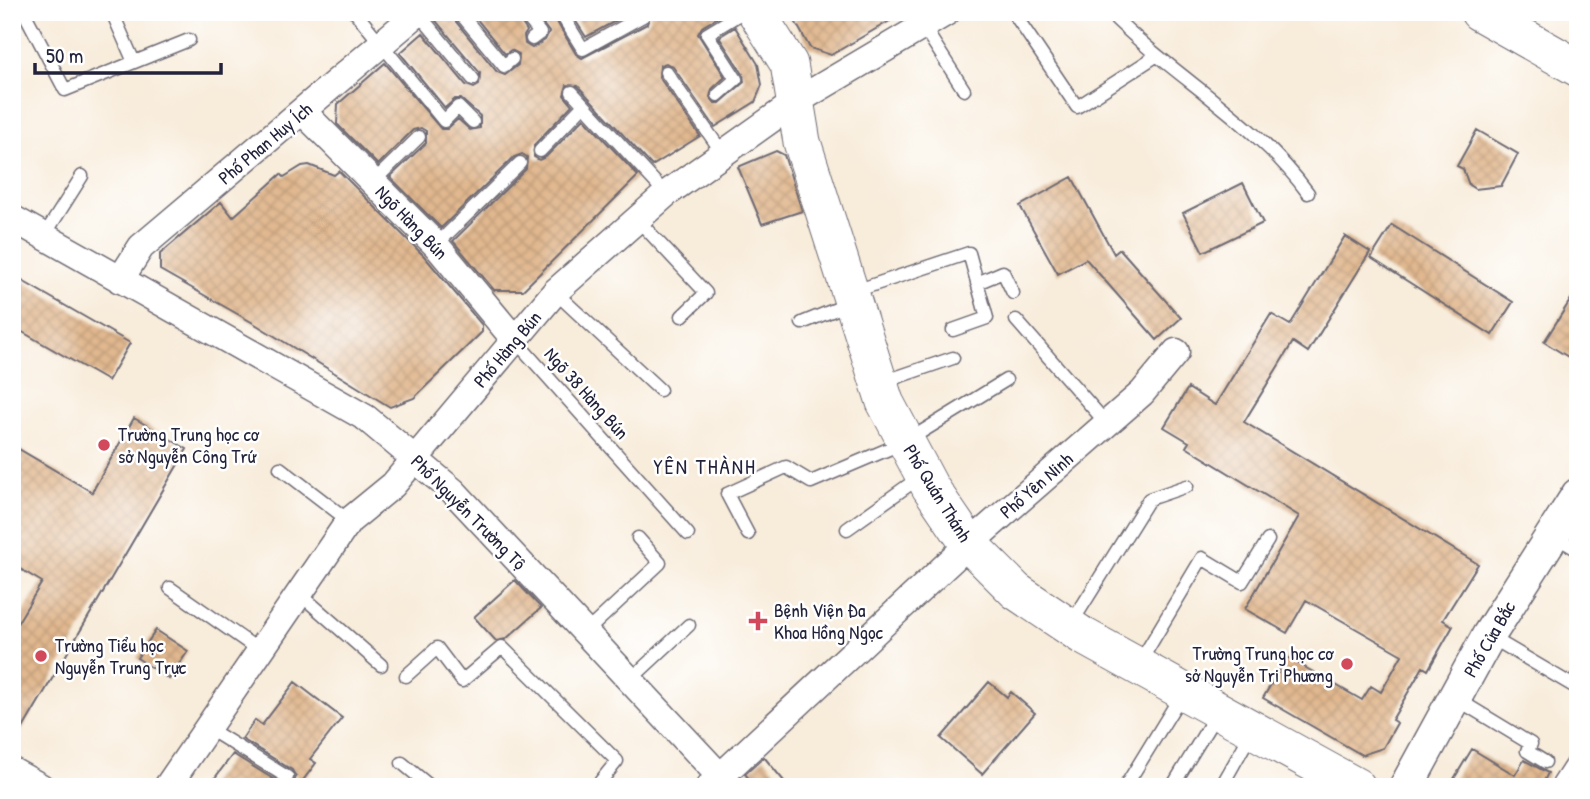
<svg xmlns="http://www.w3.org/2000/svg" width="1590" height="799" font-family="'Patrick Hand',sans-serif">
  <style>
    .building { fill: url(#building-cross-hatch) }
    .lines { fill: none; stroke-linecap: round; stroke-linejoin: round }
    .service-casing { stroke: #6d6973; stroke-width: 15 }
    .minor-casing { stroke: #6d6973; stroke-width: 29 }
    .tertiary-casing { stroke: #6d6973; stroke-width: 36 }
    .secondary-casing { stroke: #6d6973; stroke-width: 39 }
    .service { stroke: #fff; stroke-width: 12 }
    .minor { stroke: #fff; stroke-width: 26 }
    .tertiary { stroke: #fff; stroke-width: 33 }
    .secondary { stroke: #fff; stroke-width: 37 }
    .poi-dot { fill: #d1495b; stroke: #fff; stroke-width: 2.5 }
    .labels { text-anchor: middle; dominant-baseline: central; stroke-width: 5; stroke-linejoin: round; paint-order: stroke }
    .street-label { font-size: 19px; fill: #22223b; stroke: #fff }
    .poi-label { font-size: 19px; fill: #22223b; stroke: #fff; text-anchor: start }
    .neighbourhood-label { font-size: 21px; letter-spacing: 2px; fill: #22223b; stroke: #fff }
  </style>
  <defs>
    <pattern id="building-cross-hatch" width="8" height="8" patternUnits="userSpaceOnUse" patternTransform="scale(1.75)"><rect width="8" height="8" fill="#e1b88f"/><path d="M0 0l8 8M0 8l8-8" fill="none" stroke="#c19e7c"/></pattern>
  </defs>
  <rect width="100%" height="100%" fill="#fff"/>
  <filter id="ink" filterUnits="userSpaceOnUse"><feTurbulence type="fractalNoise" baseFrequency=".0143" numOctaves="2"/><feDisplacementMap in="SourceGraphic" scale="14" xChannelSelector="R" yChannelSelector="G"/><feConvolveMatrix kernelMatrix="1 2 1 2 8 2 1 2 1" color-interpolation-filters="sRGB"/></filter>
  <filter id="wash" filterUnits="userSpaceOnUse"><feTurbulence type="fractalNoise" baseFrequency=".00686" numOctaves="4" result="noise"/><feDisplacementMap in="SourceGraphic" scale="28" xChannelSelector="R" yChannelSelector="G"/><feGaussianBlur stdDeviation="1.57" result="paint"/><feColorMatrix in="noise" values="0 0 0 0 0 0 0 0 0 0 0 0 0 0 0 0 0 1.4 0 .05"/><feComposite in="paint" operator="in"/></filter>
  <g filter="url(#wash)">
    <rect width="100%" height="100%" fill="#f8ecda"/>
    <g id="blocks">
      <path class="building" d="M448,12L497,72L505,75L518,65L519,54L511,50L505,54L471,12H514L527,31L524,36L525,44L532,48L545,40L549,32L534,12H551L576,54L582,58L647,24L651,12H726L702,27L698,34L725,77L712,89L710,97L715,103H720L744,82L743,74L719,37L735,27L758,64L762,85L755,102L715,127L673,67L666,63L660,65L659,77L700,136L652,166L578,86L567,85L564,95L572,105L534,145V157L539,160L546,157L584,118L638,176L523,290H494L453,241L526,169L527,157L522,154L514,157L441,228L390,177L426,143V131L421,128L413,130L378,165L337,124L338,104L385,63L441,129H447L458,119L470,130L480,128V116L461,99H455L445,108L400,53L423,33L466,85L474,88L479,85L480,73L436,21Z
        M570,12H632L586,37Z
        M790,12H905L831,55L810,48Z
        M1477,130L1518,154L1501,186L1475,189L1469,185L1463,169L1457,166Z
        M776,151L784,155L802,211L762,224L738,167Z
        M309,165L334,175L339,171L424,256L482,325V332L414,398L390,407L255,324L160,270V254L221,202L233,217L281,174L284,177L302,166Z
        M1072,177L1114,254L1120,249L1181,318L1157,340L1086,259L1058,274L1020,206Z
        M1243,183L1263,223L1203,252L1183,213Z
        M1392,225L1513,302L1492,335L1371,258Z
        M1345,236L1370,252L1308,352L1293,342L1244,422L1478,564L1443,620L1453,626L1428,670L1423,667L1392,720L1397,723L1383,748L1362,755L1263,698L1287,657L1362,700L1371,686L1381,692L1402,655L1306,600L1287,633L1245,609L1299,516L1186,447L1189,442L1164,427L1188,388L1215,405L1271,314L1290,325Z
        M12,275L130,343L108,381L12,326Z
        M1578,288V363L1544,342Z
        M134,418L187,449L12,747V632L42,582L12,564V445L92,492Z
        M515,580L541,608L506,639L496,641L474,617Z
        M156,630L188,651L169,679L137,658Z
        M295,682L342,718L310,759L316,763L298,787H208L233,754L283,785L294,782L296,777L292,770L242,739L255,720L262,725Z
        M989,682L1007,697L1011,692L1035,713L982,774L941,738Z
        M1472,749L1515,775L1524,760L1548,773L1541,787H1449Z
        M764,757L789,787H756L745,774Z"/>
    </g>
  </g>
  <g filter="url(#ink)">
    <use href="#blocks" fill-opacity="0" stroke="#6d6973" stroke-width="2"/>
    <g class="lines">
      <defs>
        <path id="service" d="M24,12L65,90L189,40
          M112,12L134,62
          M355,12L444,121L458,107L473,122
          M459,12L504,66L512,59
          M523,12L540,33L532,39
          M560,12L583,49L643,16
          M1013,12L1077,107L1156,56
          M1109,12C1172,76 1255,120 1308,193
          M418,13L473,79
          M923,26L964,90
          M666,72L724,155
          M572,92L666,194
          M718,95L736,79L707,34L743,12
          M540,151L584,105
          M373,182L419,137
          M636,218L706,293L682,316
          M44,236L82,176
          M436,245L520,163
          M977,283L1003,272L1013,293
          M555,292L660,390
          M852,292L969,253L987,318L953,330
          M1016,320L1107,424
          M802,323L851,303
          M514,339L688,534
          M883,382L953,358
          M280,468L349,521
          M847,529L920,477
          M748,534L727,494L786,467L811,482L905,442L1006,380
          M1553,535L1578,550
          M170,588L260,651
          M300,594L381,665
          M1071,624L1149,499L1187,486
          M587,631L660,563L638,538
          M1489,636L1572,685L1578,676
          M1140,662L1202,558L1242,582L1268,540
          M406,676L437,648L462,681L502,647L617,761L596,787
          M629,681L689,625
          M1455,698L1531,744L1527,751L1545,762
          M206,727L287,777
          M402,763L431,787
          M1125,787L1182,694
          M1172,787L1217,713
          M1221,787L1252,732
          M1556,787L1578,753"/>
        <path id="minor" d="M302,111L436,245L514,339
          M12,218L366,418L453,491L730,787
          M120,280L141,247L419,12
          M12,771L41,787
          M167,787L349,521L393,485L555,292L666,194L797,101L947,12
          M709,787L969,544L1142,393L1176,352"/>
        <path id="tertiary" d="M1406,787L1489,635L1578,495"/>
        <path id="secondary" d="M756,12L789,64L802,142L885,402L930,487L969,544L1016,591L1083,636L1357,787
          M1479,12L1578,68"/>
      </defs>
      <use href="#service" class="service-casing"/>
      <use href="#minor" class="minor-casing"/>
      <use href="#tertiary" class="tertiary-casing"/>
      <use href="#secondary" class="secondary-casing"/>
      <use href="#service" class="service"/>
      <use href="#minor" class="minor"/>
      <use href="#tertiary" class="tertiary"/>
      <use href="#secondary" class="secondary"/>
    </g>
  </g>
  <g class="poi-dot">
    <circle cx="104" cy="445" r="7"/>
    <path d="M754.5 610.5h7v7h7v7h-7v7h-7v-7h-7v-7h7z"/>
    <circle cx="41" cy="656" r="7"/>
    <circle cx="1347" cy="664" r="7"/>
  </g>
  <g class="labels">
    <g class="street-label">
      <text transform="translate(265 143) rotate(-40)">Phố Phan Huy Ích</text>
      <text transform="translate(412 222) rotate(46)">Ngõ Hàng Bún</text>
      <text transform="translate(507 349) rotate(-50)">Phố Hàng Bún</text>
      <text transform="translate(587 393) rotate(48)">Ngõ 38 Hàng Bún</text>
      <text transform="translate(1036 485) rotate(-41)">Phố Yên Ninh</text>
      <text transform="translate(938 493) rotate(58)">Phố Quán Thánh</text>
      <text transform="translate(469 512) rotate(45)">Phố Nguyễn Trường Tộ</text>
      <text transform="translate(1489 639) rotate(-60)">Phố Cửa Bắc</text>
    </g>
    <g class="poi-label">
      <text x="118" y="434">Trường Trung học cơ<tspan x="118" dy="22">sở Nguyễn Công Trứ</tspan></text>
      <text x="774" y="610">Bệnh Viện Đa<tspan x="774" dy="22">Khoa Hồng Ngọc</tspan></text>
      <text x="55" y="645">Trường Tiểu học<tspan x="55" dy="22">Nguyễn Trung Trực</tspan></text>
      <text x="1333" y="653" text-anchor="end">Trường Trung học cơ<tspan x="1333" dy="22">sở Nguyễn Tri Phương</tspan></text>
    </g>
    <g class="neighbourhood-label">
      <text x="705" y="466">YÊN THÀNH</text>
    </g>
  </g>
  <rect width="1590" height="799" fill="none" stroke="#fff" stroke-width="42"/>
  <path d="M35 63v10h186v-10" fill="none" stroke="#22223b" stroke-width="3.5"/>
  <text x="46" y="63" font-size="21" fill="#22223b" stroke="#ffffff" stroke-width="5" paint-order="stroke">50 m</text>
</svg>
